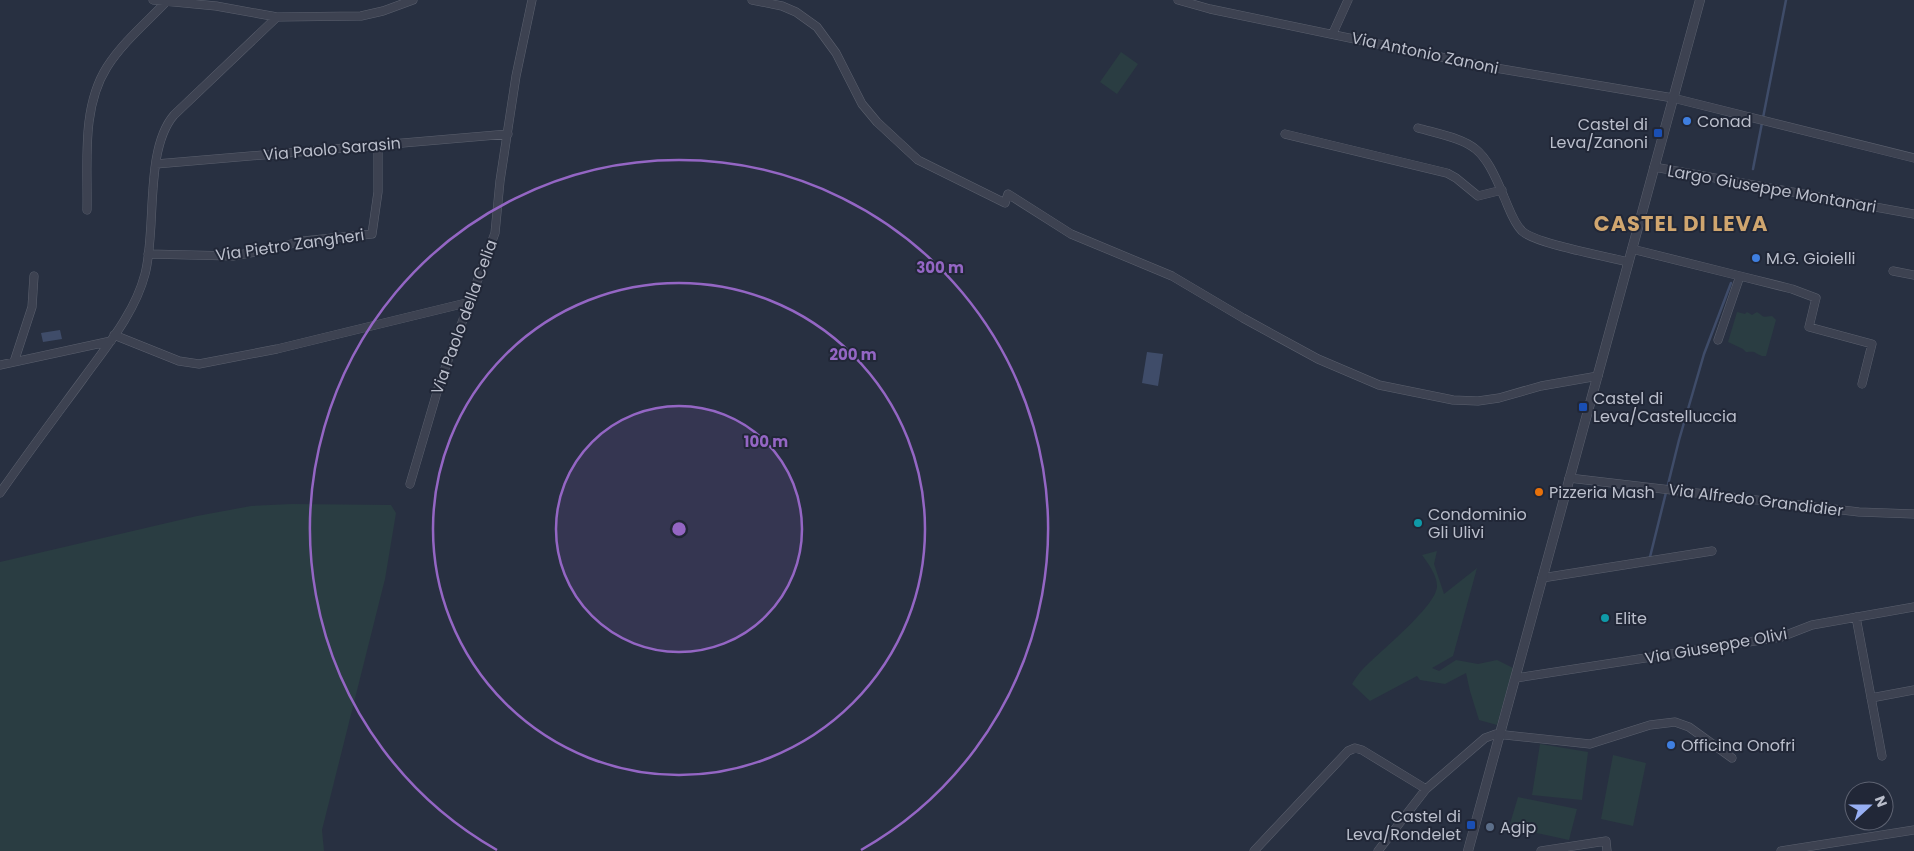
<svg xmlns="http://www.w3.org/2000/svg" width="1914" height="851" font-family="Poppins,sans-serif">
  <style>
    .green { fill: #2a3d42 }
    .water { fill: #3f4c69 }
    .lines { fill: none; stroke-linecap: round; stroke-linejoin: round }
    .stream { stroke: #3f4c69; stroke-width: 2.5 }
    .minor-casing { stroke: #5b606e; stroke-width: 9 }
    .tertiary-casing { stroke: #5b606e; stroke-width: 10 }
    .minor { stroke: #3d4251; stroke-width: 8 }
    .tertiary { stroke: #3d4251; stroke-width: 9 }
    .ring { fill: none; stroke: #9466c4; stroke-width: 2.5 }
    .shop-dot { fill: #3f7fe0; stroke: #212737; stroke-width: 2 }
    .transit-dot { fill: #1a4fb4; stroke: #212737; stroke-width: 2 }
    .food-dot { fill: #e8710a; stroke: #212737; stroke-width: 2 }
    .culture-dot { fill: #0f9aa8; stroke: #212737; stroke-width: 2 }
    .service-dot { fill: #5c6f8a; stroke: #212737; stroke-width: 2 }
    .labels { text-anchor: middle; dominant-baseline: central; stroke-width: 4; stroke-linejoin: round; paint-order: stroke }
    .street-label { font-size: 16px; fill: #babecb; stroke: #212737 }
    .poi-label { font-size: 16px; fill: #babecb; stroke: #212737; text-anchor: start }
    .district-label { font-size: 21px; font-weight: bold; letter-spacing: 1px; fill: #d0a66f; stroke: #212737 }
    .centre { fill: #9466c4; stroke: #212737; stroke-width: 2.5 }
    .ring-label { font-size: 15px; text-anchor: middle; font-weight: bold; fill: #9466c4; stroke: #212737; stroke-width: 4; stroke-linejoin: round; paint-order: stroke }
  </style>
  <rect width="100%" height="100%" fill="#283041"/>
  <path class="green" d="M1121,52L1138,64L1117,94L1100,82Z
    M1737,312L1745,314L1747,312L1752,315L1757,312C1766,318 1761,317 1772,316L1776,320L1766,356H1762C1753,352 1756,351 1746,352L1743,349L1728,342Z
    M292,504L391,505L396,513L385,579L322,830L324,851H0V562L197,516L251,506Z
    M1437,551L1434,564L1444,594L1477,568L1453,656L1432,668L1439,671L1456,660L1478,664L1497,660L1513,668L1497,725L1479,720L1470,691L1466,673L1445,684L1420,680L1417,676L1370,701L1352,684C1355,679 1359,673 1363,669C1378,653 1437,606 1437,586C1437,575 1428,563 1422,555Z
    M1540,744L1588,752L1582,800L1532,795Z
    M1613,755L1646,763L1633,826L1601,819Z
    M1518,797L1577,809L1569,840L1509,827Z"/>
  <path class="water" d="M60,330L62,339L43,342L41,333Z
    M1147,352L1163,354L1158,386L1142,383Z"/>
  <g class="lines">
    <path class="stream" d="M1753,169L1786,0
      M1650,557L1679,440L1704,354L1731,283"/>
    <defs>
      <path id="minor" d="M153,0L216,6L277,17L361,16L383,11L413,0
        M752,0L782,6L796,12L817,27L836,53L862,104L877,122L918,160L1005,203L1008,194L1071,234L1172,276L1243,318L1318,359L1379,385L1453,400L1478,401L1499,398L1541,386L1598,376
        M1178,0L1210,9L1484,66L1673,98L1914,158
        M1333,33L1348,0
        M1418,128C1473,143 1481,141 1504,197C1509,208 1513,222 1522,231C1536,244 1606,256 1628,262
        M1285,134L1447,173L1456,178L1478,196L1502,190
        M156,164L508,134
        M1654,167L1914,214
        M87,210C88,163 81,108 107,67C123,42 147,22 167,1
        M1632,249L1740,276
        M148,254L233,256L266,250L303,241L372,234L378,192V146
        M1893,271L1914,275
        M114,335L179,361L199,364L277,349L470,302
        M1718,340L1740,276L1792,289L1816,298L1809,327L1872,344L1862,384
        M14,362L32,307L34,276
        M0,365L111,341
        M1569,478L1859,512L1914,514
        M410,484L440,382L495,233L500,181L516,76L532,0
        M0,493C27,454 55,417 83,379C106,347 135,313 145,274C157,229 144,150 174,115L277,17
        M1542,578L1712,551
        M1856,617L1882,756
        M1516,678L1781,637L1812,625L1914,607
        M1871,698L1914,690
        M1254,851L1348,751L1355,748L1362,750L1426,789L1485,738L1496,734L1590,744L1650,725L1675,722L1689,727L1732,758
        M1378,851L1426,789
        M1541,851L1606,841L1607,851
        M1781,851L1914,830"/>
      <path id="tertiary" d="M1468,851L1700,0"/>
    </defs>
    <use href="#minor" class="minor-casing"/>
    <use href="#tertiary" class="tertiary-casing"/>
    <use href="#minor" class="minor"/>
    <use href="#tertiary" class="tertiary"/>
  </g>
  <circle cx="679" cy="529" r="123" fill="#9466c4" fill-opacity=".12"/>
  <g class="ring">
    <circle cx="679" cy="529" r="123"/>
    <circle cx="679" cy="529" r="246"/>
    <path d="M497 850A369 369 0 1 1 861 850"/>
  </g>
  <g class="shop-dot">
    <circle cx="1687" cy="121" r="5"/>
    <circle cx="1756" cy="258" r="5"/>
    <circle cx="1671" cy="745" r="5"/>
  </g>
  <g class="transit-dot">
    <rect x="1653" y="128" width="10" height="10" rx="2.5"/>
    <rect x="1578" y="402" width="10" height="10" rx="2.5"/>
    <rect x="1466" y="820" width="10" height="10" rx="2.5"/>
  </g>
  <circle class="food-dot" cx="1539" cy="492" r="5"/>
  <g class="culture-dot">
    <circle cx="1418" cy="523" r="5"/>
    <circle cx="1605" cy="618" r="5"/>
  </g>
  <circle class="service-dot" cx="1490" cy="827" r="5"/>
  <g class="labels">
    <g class="street-label">
      <text transform="translate(1425 53) rotate(12)">Via Antonio Zanoni</text>
      <text transform="translate(332 149) rotate(-5)">Via Paolo Sarasin</text>
      <text transform="translate(1772 189) rotate(10)">Largo Giuseppe Montanari</text>
      <text transform="translate(290 245) rotate(-8)">Via Pietro Zangheri</text>
      <text transform="translate(464 317) rotate(-70)">Via Paolo della Celia</text>
      <text transform="translate(1756 500) rotate(7)">Via Alfredo Grandidier</text>
      <text transform="translate(1716 646) rotate(-10)">Via Giuseppe Olivi</text>
    </g>
    <g class="poi-label">
      <text x="1697" y="121">Conad</text>
      <text x="1648" y="124" text-anchor="end">Castel di<tspan x="1648" dy="18">Leva/Zanoni</tspan></text>
      <text x="1766" y="258">M.G. Gioielli</text>
      <text x="1593" y="398">Castel di<tspan x="1593" dy="18">Leva/Castelluccia</tspan></text>
      <text x="1549" y="492">Pizzeria Mash</text>
      <text x="1428" y="514">Condominio<tspan x="1428" dy="18">Gli Ulivi</tspan></text>
      <text x="1615" y="618">Elite</text>
      <text x="1681" y="745">Officina Onofri</text>
      <text x="1461" y="816" text-anchor="end">Castel di<tspan x="1461" dy="18">Leva/Rondelet</tspan></text>
      <text x="1500" y="827">Agip</text>
    </g>
    <g class="district-label">
      <text x="1681" y="223">CASTEL DI LEVA</text>
    </g>
  </g>
  <circle cx="679" cy="529" r="8" class="centre"/>
  <g class="ring-label">
    <text x="940" y="273">300 m</text>
    <text x="853" y="360">200 m</text>
    <text x="766" y="447">100 m</text>
  </g>
  <g transform="translate(1869 806) rotate(69)"><circle r="24" fill="#212737" stroke="#5e6372"/>
  <path d="M0-4L9 19L0 12L-9 19Z" fill="#97aff3"/>
  <text y="-8" font-size="14" font-weight="bold" text-anchor="middle" fill="#babecb">N</text>
  </g>
</svg>
